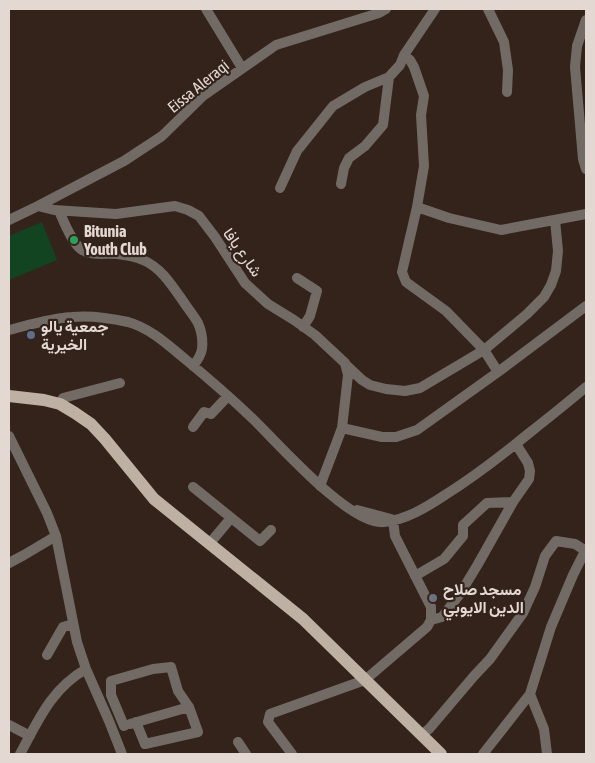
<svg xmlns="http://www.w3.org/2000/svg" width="595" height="763" font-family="'Asap Condensed',Vazirmatn,sans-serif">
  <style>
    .green { fill: #134421 }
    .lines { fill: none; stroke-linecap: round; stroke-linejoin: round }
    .minor { stroke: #726b65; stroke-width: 10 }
    .major { stroke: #beb0a3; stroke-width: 12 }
    .leisure-dot { fill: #2e9e5b; stroke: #33231b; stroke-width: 2 }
    .service-dot { fill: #5c6f8a; stroke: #33231b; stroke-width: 2 }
    .worship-dot { fill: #6b7280; stroke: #33231b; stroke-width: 2 }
    .labels { text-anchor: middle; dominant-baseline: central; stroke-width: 4.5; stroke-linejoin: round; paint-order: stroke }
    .street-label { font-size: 16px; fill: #e4d8d3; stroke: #33231b }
    .poi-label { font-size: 16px; font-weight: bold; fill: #e4d8d3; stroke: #33231b; text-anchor: start }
  </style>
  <rect width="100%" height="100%" fill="#33231b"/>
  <path class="green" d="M42,222L57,260L9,280V236Z"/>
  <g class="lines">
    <path class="minor" d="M206,9L242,68
      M488,9L504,42L508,70L507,92
      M586,20L577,46L575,67L583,159L586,169
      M341,184L344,168L349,158L365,146L383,125L389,77
      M280,188L297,151L333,106L365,87L389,77L400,65L404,55L435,9
      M38,206L124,161L162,136L203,96L276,45L379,13L386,9
      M417,207L449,218L501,230L586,214
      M59,211C64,222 72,243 82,250C92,256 106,253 117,254C125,255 135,256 143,260C162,268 173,287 185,304C189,310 194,316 198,323C201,330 203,341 202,349C201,356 197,361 193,366
      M9,220L38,206L54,210L116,214L175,206L188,210L199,216L215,237L245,283L268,304L294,320L315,335L345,363L348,375L342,428L320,486
      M297,278L317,291L310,316L303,327
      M9,330C29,325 51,318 72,317C90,315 110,318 128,322C150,328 168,345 185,359C208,378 231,398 253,419C278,443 350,526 384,522C406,520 427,507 445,495C474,477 501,456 528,434C547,419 567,403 586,387
      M345,364L362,380L370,385L386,389L405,391L420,388L484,350L527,314L544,297L551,285L556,271L558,251L555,220
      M498,372L586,306
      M60,404L63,398L120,383
      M193,427L204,412L211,414L228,396
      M342,428L382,437H396L417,430L498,372L484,350L446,311L406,282L402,272L417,207L424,166L421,115L424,96L414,67L410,60L404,55
      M9,436L47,513L56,536L77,642L86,669L109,721L122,754
      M193,487L260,541L271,530
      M357,510L391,519
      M210,543L231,518
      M9,563L24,555L56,536
      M415,576L444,559L463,536V525L487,503L513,502
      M431,620L442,617L460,594L478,564L513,502L529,479L530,471L528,463L516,444
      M47,655L63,627L73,624
      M530,694L544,729L547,754
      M130,724L189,707
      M9,725L30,736
      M124,726L111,695V681L153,669L171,667L178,691L189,707L198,732L145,744L136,722
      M421,735L429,729L474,676L490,659L523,613L535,587L545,556L556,541L575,544L586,551
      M238,742L246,754
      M20,754C38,721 51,689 86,669
      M292,754L268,722L270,714L365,680L427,627L431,620V607L395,536L393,520
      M483,754L530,694L551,627L573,575L586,549"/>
    <path class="major" d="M9,396L44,400L60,404L75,413L91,424L105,439L154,499L303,619L441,754"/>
  </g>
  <circle class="leisure-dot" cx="74" cy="240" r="5"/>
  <circle class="service-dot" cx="31" cy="335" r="5"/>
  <circle class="worship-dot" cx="433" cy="598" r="5"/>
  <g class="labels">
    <g class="street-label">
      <text transform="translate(198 86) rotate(-39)">Eissa Aleraqi</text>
      <text transform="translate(243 252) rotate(55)">شارع يافا</text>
    </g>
    <g class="poi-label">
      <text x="84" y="231">Bitunia<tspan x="84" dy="18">Youth Club</tspan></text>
      <text x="41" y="326">جمعية يالو<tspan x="41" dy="18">الخيرية</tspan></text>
      <text x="443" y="589">مسجد صلاح<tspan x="443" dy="18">الدين الايوبي</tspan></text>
    </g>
  </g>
  <rect width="595" height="763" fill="none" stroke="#e4d8d3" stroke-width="20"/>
</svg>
